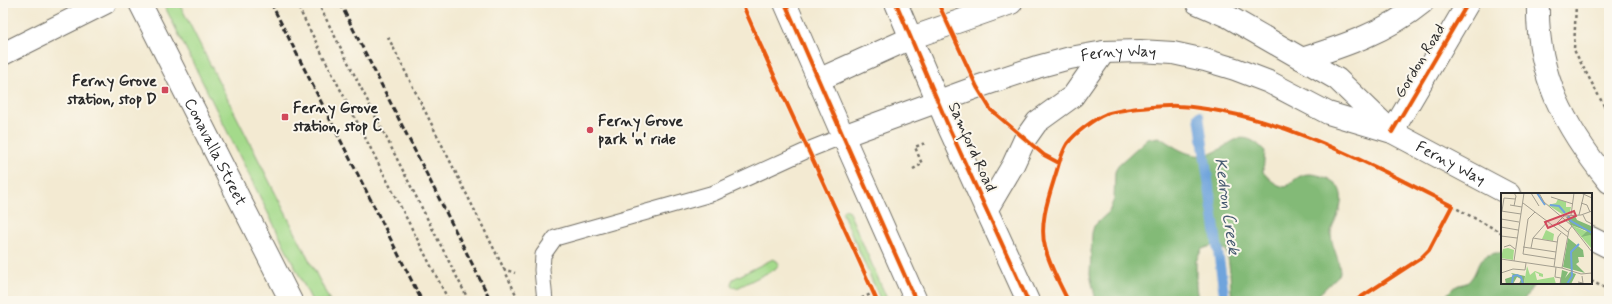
<svg xmlns="http://www.w3.org/2000/svg" width="1612" height="304" font-family="Mynerve,sans-serif">
  <style>
    .green { fill: #a4da8b; stroke: #68825b }
    .forest { fill: #83ba77; stroke: #577251 }
    .lines { fill: none; stroke-linecap: round; stroke-linejoin: round }
    .stream { stroke: #70a4dc; stroke-width: 10 }
    .lane-casing { stroke: #716e65; stroke-width: 17 }
    .street-casing { stroke: #716e65; stroke-width: 24 }
    .secondary-casing { stroke: #716e65; stroke-width: 24 }
    .primary-casing { stroke: #716e65; stroke-width: 24 }
    .path { stroke: #716e65; stroke-width: 2.5; stroke-dasharray: 3 3; stroke-linecap: butt }
    .lane { stroke: #fff; stroke-width: 15 }
    .street { stroke: #fff; stroke-width: 22 }
    .secondary { stroke: #fff; stroke-width: 22 }
    .primary { stroke: #fff; stroke-width: 22 }
    .rail { stroke: #2b2b2b; stroke-width: 3; stroke-dasharray: 6 3; stroke-linecap: butt }
    .cycleway-casing { stroke: #fbf7ec; stroke-width: 6 }
    .cycleway { stroke: #e8590c; stroke-width: 4 }
    .poi-dot { fill: #d1495b; stroke: #fbf7ec; stroke-width: 1.5 }
    .labels { text-anchor: middle; dominant-baseline: central; stroke-width: 4; stroke-linejoin: round; paint-order: stroke }
    .street-label { font-size: 16px; fill: #2b2b2b; stroke: #fbf7ec }
    .poi-label { font-size: 16px; font-weight: bold; fill: #2b2b2b; stroke: #fbf7ec; text-anchor: start }
    .water-label { font-size: 17px; font-style: italic; fill: #475b72; stroke: #fbf7ec }
    .inset-river { fill: none; stroke: #70a4dc; stroke-width: 2 }
    .inset-road { fill: none; stroke: #a39e8f; stroke-width: 1 }
    .view { fill: #d1495b; fill-opacity: 0.15; stroke: #d1495b; stroke-width: 2 }
    .inset-edge { fill: none; stroke: #2b2b2b; stroke-width: 2 }
  </style>
  <rect width="100%" height="100%" fill="#fbf7ec"/>
  <filter id="ink" filterUnits="userSpaceOnUse"><feTurbulence type="fractalNoise" baseFrequency=".025" numOctaves="2"/><feDisplacementMap in="SourceGraphic" scale="8" xChannelSelector="R" yChannelSelector="G"/><feConvolveMatrix kernelMatrix="1 2 1 2 8 2 1 2 1" color-interpolation-filters="sRGB"/></filter>
  <filter id="wash" filterUnits="userSpaceOnUse"><feTurbulence type="fractalNoise" baseFrequency=".012" numOctaves="4" result="noise"/><feDisplacementMap in="SourceGraphic" scale="16" xChannelSelector="R" yChannelSelector="G"/><feGaussianBlur stdDeviation="0.9" result="paint"/><feColorMatrix in="noise" values="0 0 0 0 0 0 0 0 0 0 0 0 0 0 0 0 0 1.4 0 .05"/><feComposite in="paint" operator="in"/></filter>
  <g filter="url(#wash)">
    <rect width="100%" height="100%" fill="#f3ead2"/>
    <path class="green" d="M163,3H179L330,301H312Z
      M845,209L848,210L888,301H881L842,212Z
      M773,259L777,261L779,264L775,269L737,288L732,287L731,283L733,279Z"/>
    <path class="forest" d="M1159,137C1170,144 1182,153 1195,155C1227,160 1234,118 1265,151L1263,172C1269,179 1276,186 1286,187C1299,176 1303,171 1321,176C1343,183 1345,196 1337,217C1334,223 1331,228 1331,235C1332,248 1340,259 1340,274L1312,301H1232C1230,284 1231,267 1226,250L1214,245L1202,249L1196,261V286L1198,301H1096L1090,274L1092,233L1094,226L1098,222L1109,212L1114,199L1115,172L1118,165L1147,139Z
      M1495,253H1502V283H1535L1523,301H1443C1447,294 1451,288 1459,285C1461,284 1466,284 1468,282C1481,270 1473,258 1495,253Z"/>
    <g class="lines">
      <path class="stream" d="M1199,116L1225,301"/>
    </g>
  </g>
  <g filter="url(#ink)">
    <g class="lines">
      <defs>
        <path id="lane" d="M545,301L542,270L543,255L555,238L714,193L808,150L843,136"/>
        <g id="street">
          <path id="s1" d="M140,3L291,301"/>
          <path d="M3,54L105,3"/>
        </g>
        <g id="secondary">
          <path d="M1197,3L1229,17L1337,79L1390,130"/>
          <path d="M1538,3C1536,76 1565,127 1609,182"/>
          <path d="M1302,59C1344,46 1388,31 1422,3"/>
          <path d="M818,80L911,38L1011,3"/>
          <path d="M1392,132L1468,3"/>
          <path id="s2" d="M843,136L977,87L1037,67L1070,58L1104,52L1140,51L1173,53L1205,60L1235,69L1269,82L1328,113L1392,132L1509,194"/>
          <path d="M1591,238L1609,247"/>
        </g>
        <path id="primary" d="M785,3L843,136L916,301
          M896,3L950,130L1028,301
          M1009,3H1010
          M987,209L1013,165L1025,139L1037,122L1073,96L1104,52"/>
      </defs>
      <use href="#lane" class="lane-casing"/>
      <use href="#street" class="street-casing"/>
      <use href="#secondary" class="secondary-casing"/>
      <use href="#primary" class="primary-casing"/>
      <path class="path" d="M296,3L449,301
        M318,3L469,301
        M1333,3L1335,6
        M1576,3L1574,50L1609,115
        M388,37L504,269L515,273
        M992,112L1004,121
        M913,169L922,164L915,147L925,143
        M1452,206L1502,233
        M504,269L519,301
        M1591,281L1609,290
        M856,301L873,293"/>
      <use href="#lane" class="lane"/>
      <use href="#street" class="street"/>
      <use href="#secondary" class="secondary"/>
      <use href="#primary" class="primary"/>
      <path class="rail" d="M271,3L422,301
        M340,3L491,301"/>
      <defs>
        <path id="cycleway" d="M742,3C785,103 833,201 877,301
          M785,3L843,136L916,301
          M896,3L950,130L1028,301
          M938,3L977,87L991,110L1044,155L1059,163C1052,189 1038,220 1045,247C1049,265 1060,284 1068,301
          M1392,132L1468,3
          M1059,163C1061,157 1064,149 1067,144C1075,133 1094,119 1106,114C1118,110 1138,108 1151,107C1160,107 1169,105 1178,106C1273,111 1368,163 1452,206L1429,250L1421,258L1355,301"/>
      </defs>
      <use href="#cycleway" class="cycleway-casing"/>
      <use href="#cycleway" class="cycleway"/>
    </g>
  </g>
  <g class="poi-dot">
    <rect x="161" y="86" width="8" height="8" rx="2"/>
    <rect x="281" y="113" width="8" height="8" rx="2"/>
    <circle cx="590" cy="130" r="4"/>
  </g>
  <g class="labels">
    <g class="street-label">
      <text stroke="none"><textPath href="#s2" startOffset="289">Ferny Way</textPath></text>
      <text transform="translate(1420 61) rotate(-59)">Gordon Road</text>
      <text transform="translate(972 147) rotate(66)">Samford Road</text>
      <text stroke="none"><textPath href="#s1" startOffset="167">Conavalla Street</textPath></text>
      <text stroke="none"><textPath href="#s2" startOffset="644">Ferny Way</textPath></text>
    </g>
    <g class="poi-label">
      <text x="157" y="81" text-anchor="end">Ferny Grove<tspan x="157" dy="18">station, stop D</tspan></text>
      <text x="293" y="108">Ferny Grove<tspan x="293" dy="18">station, stop C</tspan></text>
      <text x="598" y="121">Ferny Grove<tspan x="598" dy="18">park 'n' ride</tspan></text>
    </g>
    <g class="water-label">
      <text transform="translate(1227 206) rotate(82)">Kedron Creek</text>
    </g>
  </g>
  <g transform="translate(1501 193)">
    <rect width="91" height="91" fill="#f3ead2"/>
    <path d="M57,6L65,9V14H70L69,19L61,21L47,12L55,10ZM70,32L91,41V57L90,55ZM45,37L53,41L52,48L41,46ZM7,55L13,57L12,67L0,65L2,56ZM26,73L29,82L34,78L42,81V84L38,83V81L34,79L36,87L53,84L55,91H23Z" fill="#a4da8b"/>
    <path d="M69,23L70,26L74,23L76,27L90,33L91,43L89,42L80,44L86,38L70,32L65,24ZM67,45L82,57L83,64H77L78,69L75,71L84,80L62,74ZM61,77L67,79L64,85L69,79L75,81L70,91H59ZM10,80L24,83L23,91H18L20,86L16,84L12,91H5L4,86L13,83Z" fill="#83ba77"/>
    <path class="inset-river" d="M36,0L44,12M49,12L58,13L64,20M67,23L70,28L91,40M11,91L12,83L16,82L20,84L22,91M66,91L71,83L70,59L78,51"/>
    <path class="inset-road" d="M13,0L15,3L13,13M30,0L38,13M38,0L43,9L70,32L91,59M80,0L91,5M50,4L72,11M22,10L67,44M80,10L86,12L89,19M9,12L21,14M0,18L20,21M1,18L3,5L14,6M34,19L27,26L22,61L54,66M70,22L73,0M78,22L83,1M82,22L85,28L91,31M0,26L18,29M0,34L17,37M67,39L56,30L63,23L80,22L91,18M0,43L16,45M32,45L56,49M3,54L9,52L14,56M22,54L55,59M30,55L32,45L47,28M0,66L61,75L80,81L91,80M13,68L23,0M53,74L57,44L60,40M55,74L54,84L60,85L59,91M61,75L68,37L71,33M0,80L12,76L24,77L25,70M77,89L82,90L81,83"/>
    <path class="view" d="M73,18L75,23L47,35L44,29Z"/>
    <rect width="91" height="91" class="inset-edge"/>
  </g>
  <rect width="1612" height="304" fill="none" stroke="#fbf7ec" stroke-width="16"/>
</svg>
